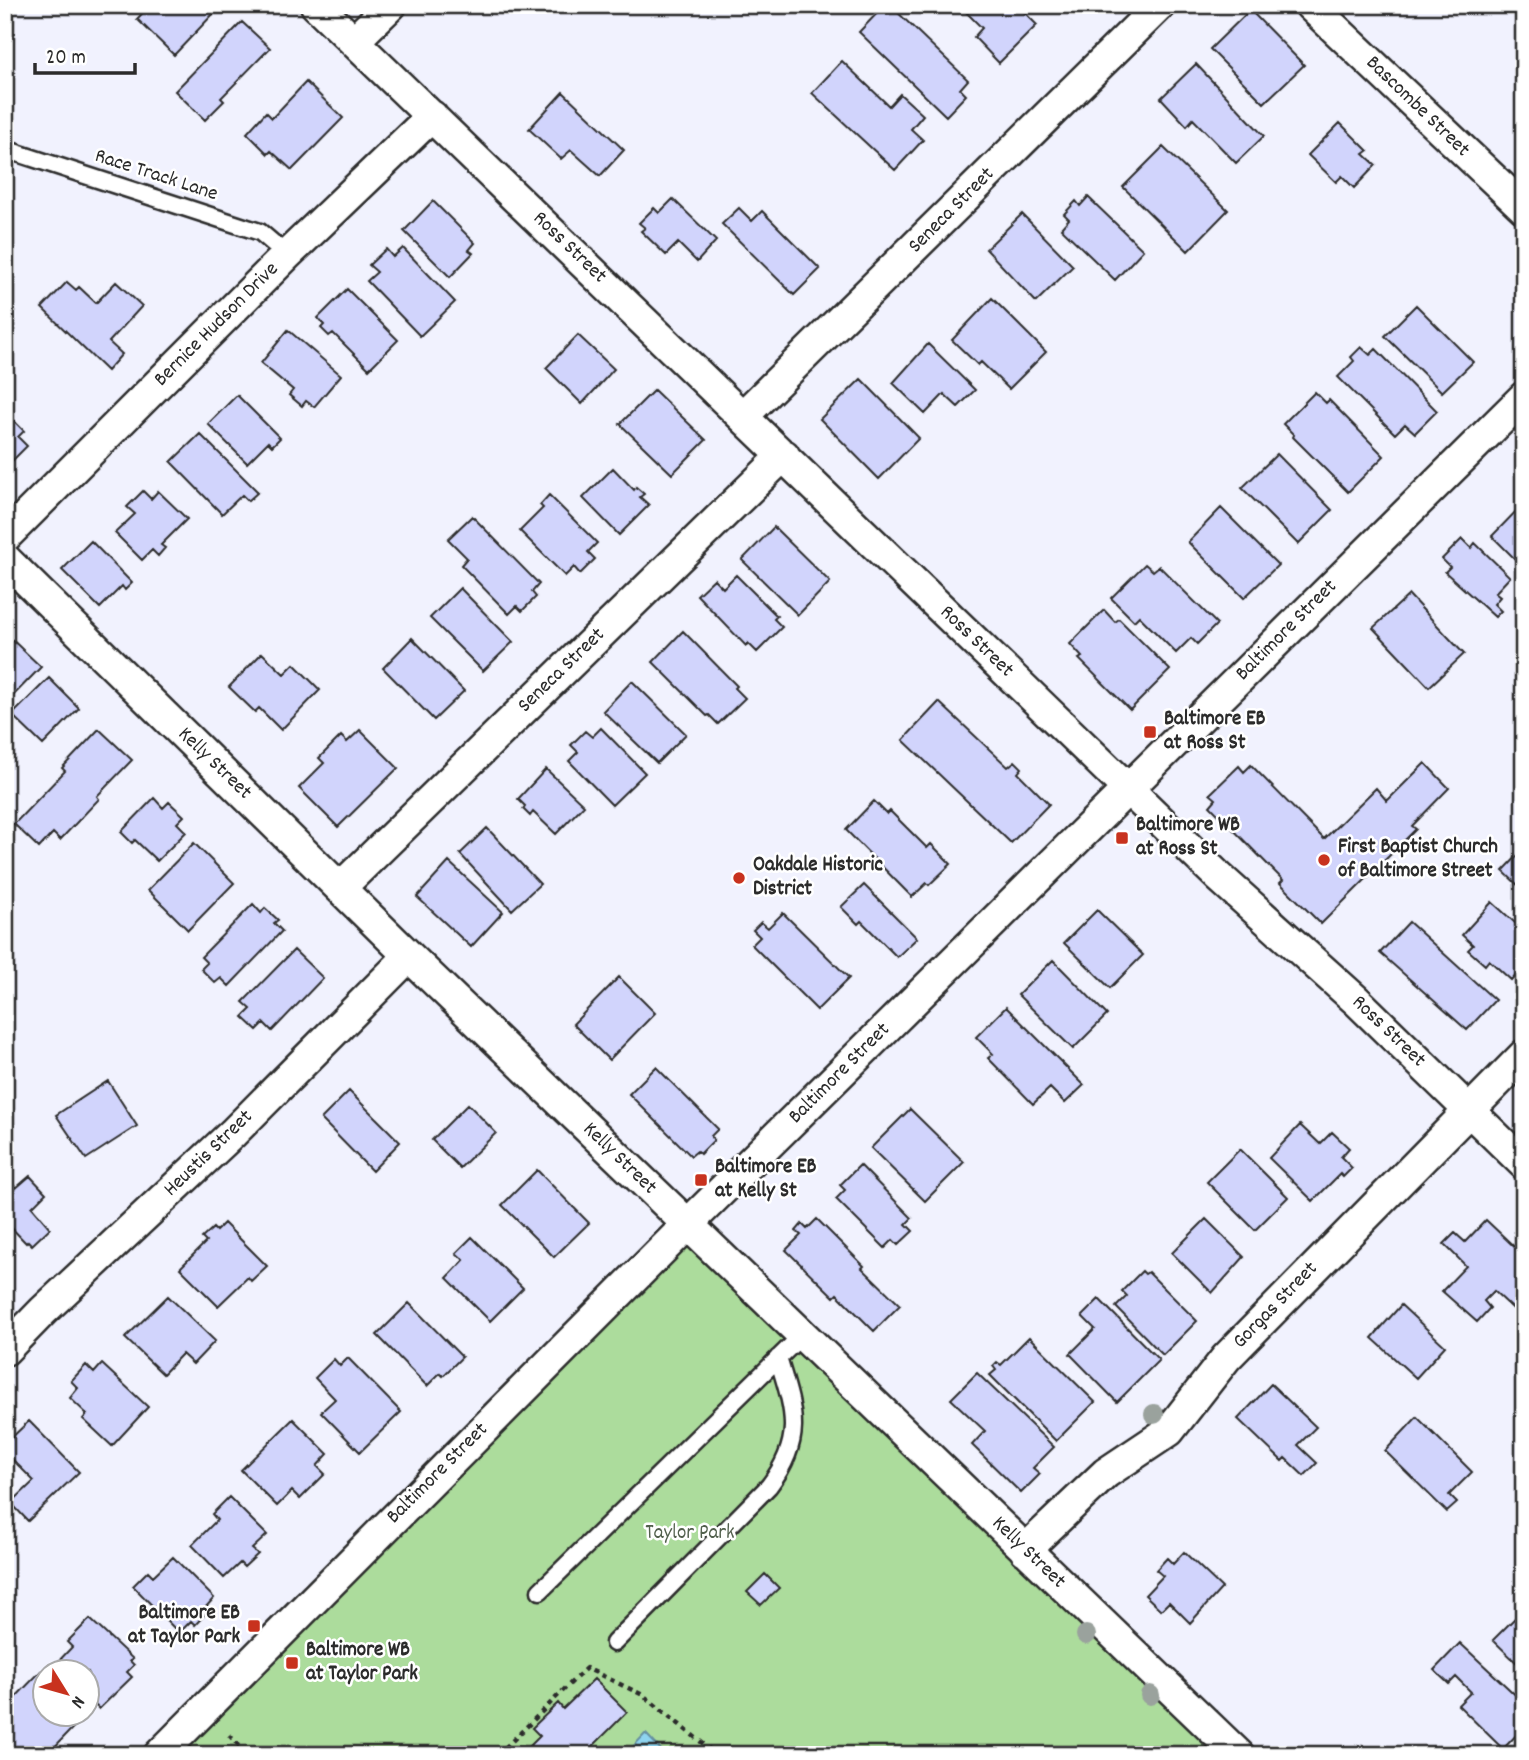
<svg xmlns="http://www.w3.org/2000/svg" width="1529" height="1760" font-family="Dekko,sans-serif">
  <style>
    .green { fill: #acdc9c; stroke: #6c8464; stroke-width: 2 }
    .water { fill: #8ed4f0; stroke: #6690a1; stroke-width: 2 }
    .building { fill: #d1d4fc; stroke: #2b2b2b; stroke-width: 2 }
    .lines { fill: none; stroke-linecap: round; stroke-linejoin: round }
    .service-casing { stroke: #2b2b2b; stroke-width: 21 }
    .minor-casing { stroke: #2b2b2b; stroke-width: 35 }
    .path { stroke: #2b2b2b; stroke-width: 4.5; stroke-dasharray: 5 5; stroke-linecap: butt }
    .service { stroke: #fff; stroke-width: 16 }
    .minor { stroke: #fff; stroke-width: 30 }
    .tree { fill: #9aa29d }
    .poi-dot { fill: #c8321e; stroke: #fff; stroke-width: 2.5 }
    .labels { text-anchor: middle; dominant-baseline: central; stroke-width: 5; stroke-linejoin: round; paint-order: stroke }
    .street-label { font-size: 21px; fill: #2b2b2b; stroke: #fff }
    .poi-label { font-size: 21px; font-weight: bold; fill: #2b2b2b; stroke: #fff; text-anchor: start }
    .park-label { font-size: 21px; fill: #52604d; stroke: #fff }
  </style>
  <rect width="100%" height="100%" fill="#f1f2fe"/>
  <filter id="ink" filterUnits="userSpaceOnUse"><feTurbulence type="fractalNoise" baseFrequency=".0143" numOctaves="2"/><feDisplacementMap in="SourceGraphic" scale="14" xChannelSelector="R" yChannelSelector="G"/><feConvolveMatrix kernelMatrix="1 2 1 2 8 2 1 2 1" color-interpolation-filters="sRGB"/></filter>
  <g filter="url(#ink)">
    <path class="green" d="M687,1225L1239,1755H161Z"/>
    <path class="water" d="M646,1734L666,1755H625L645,1734Z"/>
    <path class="building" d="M150,5H210L216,11L174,55L137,19Z
      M885,5H890L968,80L960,89L966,95L946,116L859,32Z
      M959,5H1017L1037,25L999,63L974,37L982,28Z
      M1250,10L1304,65L1264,103L1210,49Z
      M242,22L270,48L221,98L224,101L205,120L175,91Z
      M842,61L889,106L900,94L923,115L911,129L923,140L895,170L812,93Z
      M1196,64L1264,136L1236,163L1193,119L1187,126L1161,98Z
      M306,82L343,118L292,170L271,151L268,154L247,133L266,112L272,118Z
      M563,92L624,150L600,176L571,150L561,159L529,129Z
      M1340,123L1368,151L1364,154L1376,165L1354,188L1342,176L1336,182L1308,155Z
      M1163,147L1228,210L1188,251L1123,187Z
      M1088,197L1143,250L1115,280L1061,228L1069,219L1064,214L1076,201L1080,206Z
      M673,199L716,241L697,262L678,243L666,255L641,231L645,228L639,223L654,208L659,213Z
      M433,201L475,243L469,250L473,253L450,277L404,231Z
      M739,208L752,221L762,211L820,269L794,295L722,224Z
      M1022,214L1073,266L1036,302L986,249Z
      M403,248L455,302L420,336L367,281L377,272L369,265L386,249L393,257Z
      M67,282L76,290L79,287L96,303L116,282L142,306L109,342L122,354L107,371L42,308Z
      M347,289L398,340L369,369L333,333L329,336L321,328L324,325L318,318Z
      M992,298L1046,352L1009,389L981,362L978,365L952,340Z
      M1416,305L1473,362L1442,392L1385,336Z
      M288,330L341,375L314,407L306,401L302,406L289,395L293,390L261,363Z
      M578,335L614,369L582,404L546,368Z
      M928,344L975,390L958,407L944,394L925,414L893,383Z
      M1361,347L1370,355L1376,349L1437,411L1415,433L1405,424L1395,434L1338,377L1354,361L1351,357Z
      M861,379L919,438L879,479L820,419Z
      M654,390L706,440L672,474L620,424Z
      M1315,392L1326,403L1329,400L1384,456L1348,492L1293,437L1294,435L1283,424Z
      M237,395L280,438L272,446L268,442L247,463L208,424Z
      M5,412L24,431L18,437L27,446L5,468Z
      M200,434L258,492L248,501L242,495L222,514L171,462Z
      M1277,454L1332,510L1298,544L1242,488Z
      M613,468L634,490L636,487L644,494L640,497L649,505L619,535L583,498Z
      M143,491L151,499L158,491L187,519L161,545L165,548L158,556L152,550L142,560L115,533L135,514L127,507Z
      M549,495L597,543L588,552L595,559L580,574L574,567L565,576L520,531L543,508L540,505Z
      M1524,503V568L1492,536Z
      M1221,508L1278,565L1244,598L1188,542Z
      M472,516L539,584L532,592L536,597L522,611L517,606L509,614L461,565L467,558L448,539Z
      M774,527L830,582L798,615L742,560Z
      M1462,539L1471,548L1475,543L1510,577L1495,593L1500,597L1494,604L1501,611L1495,617L1445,572L1450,567L1442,559Z
      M91,541L132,583L125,590L122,586L100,608L62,570Z
      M1145,564L1153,571L1159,566L1217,624L1197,644L1191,638L1176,653L1139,616L1134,621L1111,598Z
      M736,575L777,616L774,619L782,627L757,652L748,643L746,646L697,595L714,579L723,588Z
      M460,588L513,642L483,671L430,618Z
      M1409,595L1464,654L1429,687L1373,628Z
      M1104,610L1115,622L1119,619L1170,670L1130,710L1079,659L1082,657L1070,644Z
      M683,631L737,686L735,688L745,698L718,724L709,715L707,716L653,662Z
      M5,633L41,667L5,704Z
      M412,638L464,691L434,720L383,668Z
      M262,653L284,674L294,664L320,690L281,730L259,708L255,712L229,687Z
      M49,678L79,708L43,745L12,715Z
      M632,681L686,734L657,763L603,711Z
      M939,702L1008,767L1015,761L1022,768L1018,773L1049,804L1011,843L903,740Z
      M601,728L645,773L612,805L569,761L578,752L571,745L585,731L592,737Z
      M99,729L132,760L97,796L99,799L60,840L53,833L39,848L14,824L65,771L62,768Z
      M360,730L398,768L338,827L299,788L324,763L319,758L341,736L347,742Z
      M1425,763L1449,788L1412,826L1416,829L1321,924L1280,883L1283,880L1210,806L1216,799L1210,794L1239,766L1244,772L1251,765L1324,839L1376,788L1387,801Z
      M546,769L584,805L556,834L533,812L530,816L523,809L525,806L518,799Z
      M154,798L163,808L169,802L184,816L177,823L186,832L157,861L135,840L132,843L121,832Z
      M874,801L887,814L890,811L927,848L931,844L951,864L929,885L927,883L912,897L846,830Z
      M487,828L540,884L512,910L460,854Z
      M194,843L234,883L188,930L148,890Z
      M1524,849V891L1503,871Z
      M449,862L503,912L471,947L417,897Z
      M864,885L917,938L897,957L861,921L858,924L841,907Z
      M1492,902L1524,931V966L1511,980L1489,960L1485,965L1468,950L1473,945L1462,935Z
      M253,904L261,913L265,908L278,920L274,923L282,931L229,986L221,978L215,983L201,969L207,963L201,957Z
      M1097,910L1143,955L1110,988L1064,943Z
      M783,913L849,978L817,1010L752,945L760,937L753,930L761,922L768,928Z
      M1409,922L1495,1000L1467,1030L1380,953Z
      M294,950L323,978L272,1031L264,1023L257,1030L243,1017L251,1009L243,1002Z
      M1053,960L1107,1015L1073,1049L1018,995Z
      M619,977L655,1013L609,1060L573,1024Z
      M1006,1007L1084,1085L1065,1103L1050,1088L1033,1104L988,1058L993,1054L976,1037Z
      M656,1067L718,1129L711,1136L714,1140L700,1154L697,1151L691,1156L629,1094Z
      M108,1081L137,1126L86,1159L56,1115Z
      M349,1091L400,1142L372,1171L321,1119Z
      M468,1104L496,1133L460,1168L432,1140Z
      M910,1109L964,1162L925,1201L871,1148Z
      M1300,1125L1320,1144L1332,1132L1349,1148L1341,1157L1352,1168L1343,1177L1340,1174L1313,1201L1269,1158Z
      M1240,1149L1288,1197L1255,1230L1207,1182Z
      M860,1165L912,1218L906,1224L913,1231L898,1245L893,1240L885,1248L836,1199L845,1190L840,1185Z
      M537,1170L589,1223L554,1257L502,1205Z
      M5,1176L16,1188L30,1176L46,1193L32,1207L50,1228L32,1245L28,1241L26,1243L5,1221Z
      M817,1219L864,1266L862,1268L900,1305L874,1331L837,1294L834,1297L786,1250L801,1235L796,1231L802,1224L807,1229Z
      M1206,1219L1244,1257L1212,1293L1172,1253Z
      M1486,1220L1524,1256V1319L1494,1291L1484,1301L1490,1308L1477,1322L1442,1291L1466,1266L1444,1244L1455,1233L1465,1242Z
      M224,1223L267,1266L251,1281L248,1277L218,1306L180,1268L206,1242L202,1238L213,1228L216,1231Z
      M472,1237L523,1288L490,1321L447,1278L464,1260L456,1253Z
      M1142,1271L1145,1274L1148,1272L1197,1321L1163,1355L1116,1307L1127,1296L1122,1291Z
      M168,1296L215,1341L193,1364L182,1354L163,1374L125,1338Z
      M1099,1299L1159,1360L1117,1402L1070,1354L1095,1329L1082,1316Z
      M409,1303L462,1357L443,1376L440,1373L427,1386L377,1335Z
      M1401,1305L1445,1346L1416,1378L1372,1338Z
      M1029,1337L1095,1402L1056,1441L990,1375L996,1370L993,1366L997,1362L1001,1365Z
      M348,1358L401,1412L360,1452L321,1412L335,1399L315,1378L334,1359L340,1366Z
      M102,1364L148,1407L112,1446L83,1419L87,1414L70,1398L78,1388L71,1381L86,1365L94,1373Z
      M977,1373L1054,1447L1033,1468L1040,1474L1021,1493L972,1445L985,1431L951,1399Z
      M1271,1384L1316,1427L1298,1445L1317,1463L1304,1476L1285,1458L1282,1461L1238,1419Z
      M1417,1417L1472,1472L1449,1495L1457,1503L1447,1512L1385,1451Z
      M293,1419L328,1454L317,1466L325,1474L300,1499L292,1491L277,1506L241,1470Z
      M29,1421L79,1472L28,1521L11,1503L34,1481L5,1452V1444Z
      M229,1497L267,1535L252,1549L258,1554L244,1567L240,1563L224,1578L192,1545L217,1520L212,1514Z
      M1184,1552L1222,1588L1190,1623L1169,1602L1161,1610L1145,1595L1163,1576L1156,1570L1167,1558L1173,1564Z
      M173,1557L214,1598L205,1608L208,1611L195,1625L191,1621L179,1633L133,1586L148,1571L153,1576Z
      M765,1574L779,1588L761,1605L747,1592Z
      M1521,1612L1524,1615V1670L1493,1640Z
      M90,1619L133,1659L130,1661L134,1665L127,1672L132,1677L99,1709L88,1698V1672H63L55,1665L72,1647L67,1642Z
      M1460,1643L1524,1703V1727L1503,1749L1458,1705L1471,1692L1456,1677L1449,1684L1434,1670Z
      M41,1671L46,1675V1714H86L47,1755H19L5,1742V1708Z
      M594,1679L627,1712L584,1755H521L540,1736L532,1728L558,1703L563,1709Z"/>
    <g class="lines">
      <defs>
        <path id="service" d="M5,149L260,232L287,255
          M540,1591L801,1336
          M614,1643L769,1486C805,1438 794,1411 778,1358"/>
        <path id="minor" d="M316,5L1218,876L1357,1001L1524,1164
          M1310,5L1524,208
          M354,41L391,5
          M743,416L1160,5
          M5,537L287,255L432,116
          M5,559L409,956L1239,1755
          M340,888L784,455
          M5,1350L43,1311L233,1133L409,956
          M1025,1550L1106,1473L1169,1431L1226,1358L1524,1055
          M159,1755L687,1225L1524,397"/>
      </defs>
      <use href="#service" class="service-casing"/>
      <use href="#minor" class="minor-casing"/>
      <path class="path" d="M229,1735L248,1755
        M498,1755L586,1668L643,1695L717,1755"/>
      <use href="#service" class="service"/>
      <use href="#minor" class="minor"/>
    </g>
    <g class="tree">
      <circle cx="1154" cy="1414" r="10"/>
      <circle cx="1086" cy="1635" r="10"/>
      <circle cx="1150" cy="1695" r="10"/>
    </g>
  </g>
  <g class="poi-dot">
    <rect x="1143" y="725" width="14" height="14" rx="3.5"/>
    <rect x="1115" y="831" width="14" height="14" rx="3.5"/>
    <circle cx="1324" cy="860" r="7"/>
    <circle cx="739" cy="878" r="7"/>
    <rect x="694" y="1173" width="14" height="14" rx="3.5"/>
    <rect x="247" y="1619" width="14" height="14" rx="3.5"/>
    <rect x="285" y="1656" width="14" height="14" rx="3.5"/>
  </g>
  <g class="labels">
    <g class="street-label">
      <text transform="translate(1417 107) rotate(44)">Bascombe Street</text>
      <text transform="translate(156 176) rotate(18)">Race Track Lane</text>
      <text transform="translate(952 211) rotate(-45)">Seneca Street</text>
      <text transform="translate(569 248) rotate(44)">Ross Street</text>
      <text transform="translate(217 325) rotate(-45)">Bernice Hudson Drive</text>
      <text transform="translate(1287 631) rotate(-45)">Baltimore Street</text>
      <text transform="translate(976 642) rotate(44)">Ross Street</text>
      <text transform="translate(562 671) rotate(-44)">Seneca Street</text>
      <text transform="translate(214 764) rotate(44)">Kelly Street</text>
      <text transform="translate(1388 1032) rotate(44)">Ross Street</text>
      <text transform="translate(840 1074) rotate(-45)">Baltimore Street</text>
      <text transform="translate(209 1154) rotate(-44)">Heustis Street</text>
      <text transform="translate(619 1159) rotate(44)">Kelly Street</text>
      <text transform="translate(1276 1306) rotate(-46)">Gorgas Street</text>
      <text transform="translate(438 1474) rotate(-45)">Baltimore Street</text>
      <text transform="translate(1028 1553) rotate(44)">Kelly Street</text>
    </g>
    <g class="poi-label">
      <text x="1164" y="720">Baltimore EB<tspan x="1164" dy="24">at Ross St</tspan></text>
      <text x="1136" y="826">Baltimore WB<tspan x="1136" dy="24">at Ross St</tspan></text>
      <text x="1338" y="848">First Baptist Church<tspan x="1338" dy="24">of Baltimore Street</tspan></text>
      <text x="753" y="866">Oakdale Historic<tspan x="753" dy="24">District</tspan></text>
      <text x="715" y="1168">Baltimore EB<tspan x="715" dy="24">at Kelly St</tspan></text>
      <text x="240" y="1614" text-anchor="end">Baltimore EB<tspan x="240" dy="24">at Taylor Park</tspan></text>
      <text x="306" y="1651">Baltimore WB<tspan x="306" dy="24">at Taylor Park</tspan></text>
    </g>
    <g class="park-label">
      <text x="690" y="1534">Taylor Park</text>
    </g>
  </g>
  <rect width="1529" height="1760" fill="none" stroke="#fff" stroke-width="28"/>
  <rect x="14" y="14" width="1501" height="1732" fill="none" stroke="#2b2b2b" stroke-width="2.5" filter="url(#ink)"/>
  <g transform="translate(66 1693) rotate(127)"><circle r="33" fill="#ffffff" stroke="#aaaaaa" stroke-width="2"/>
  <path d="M0-5L12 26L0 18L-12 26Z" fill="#c8321e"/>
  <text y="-10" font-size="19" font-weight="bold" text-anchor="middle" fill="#2b2b2b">N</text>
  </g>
  <path d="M35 63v10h100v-10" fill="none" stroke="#2b2b2b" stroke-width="3.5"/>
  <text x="46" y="63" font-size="21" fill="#2b2b2b" stroke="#ffffff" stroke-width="5" paint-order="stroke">20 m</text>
</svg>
